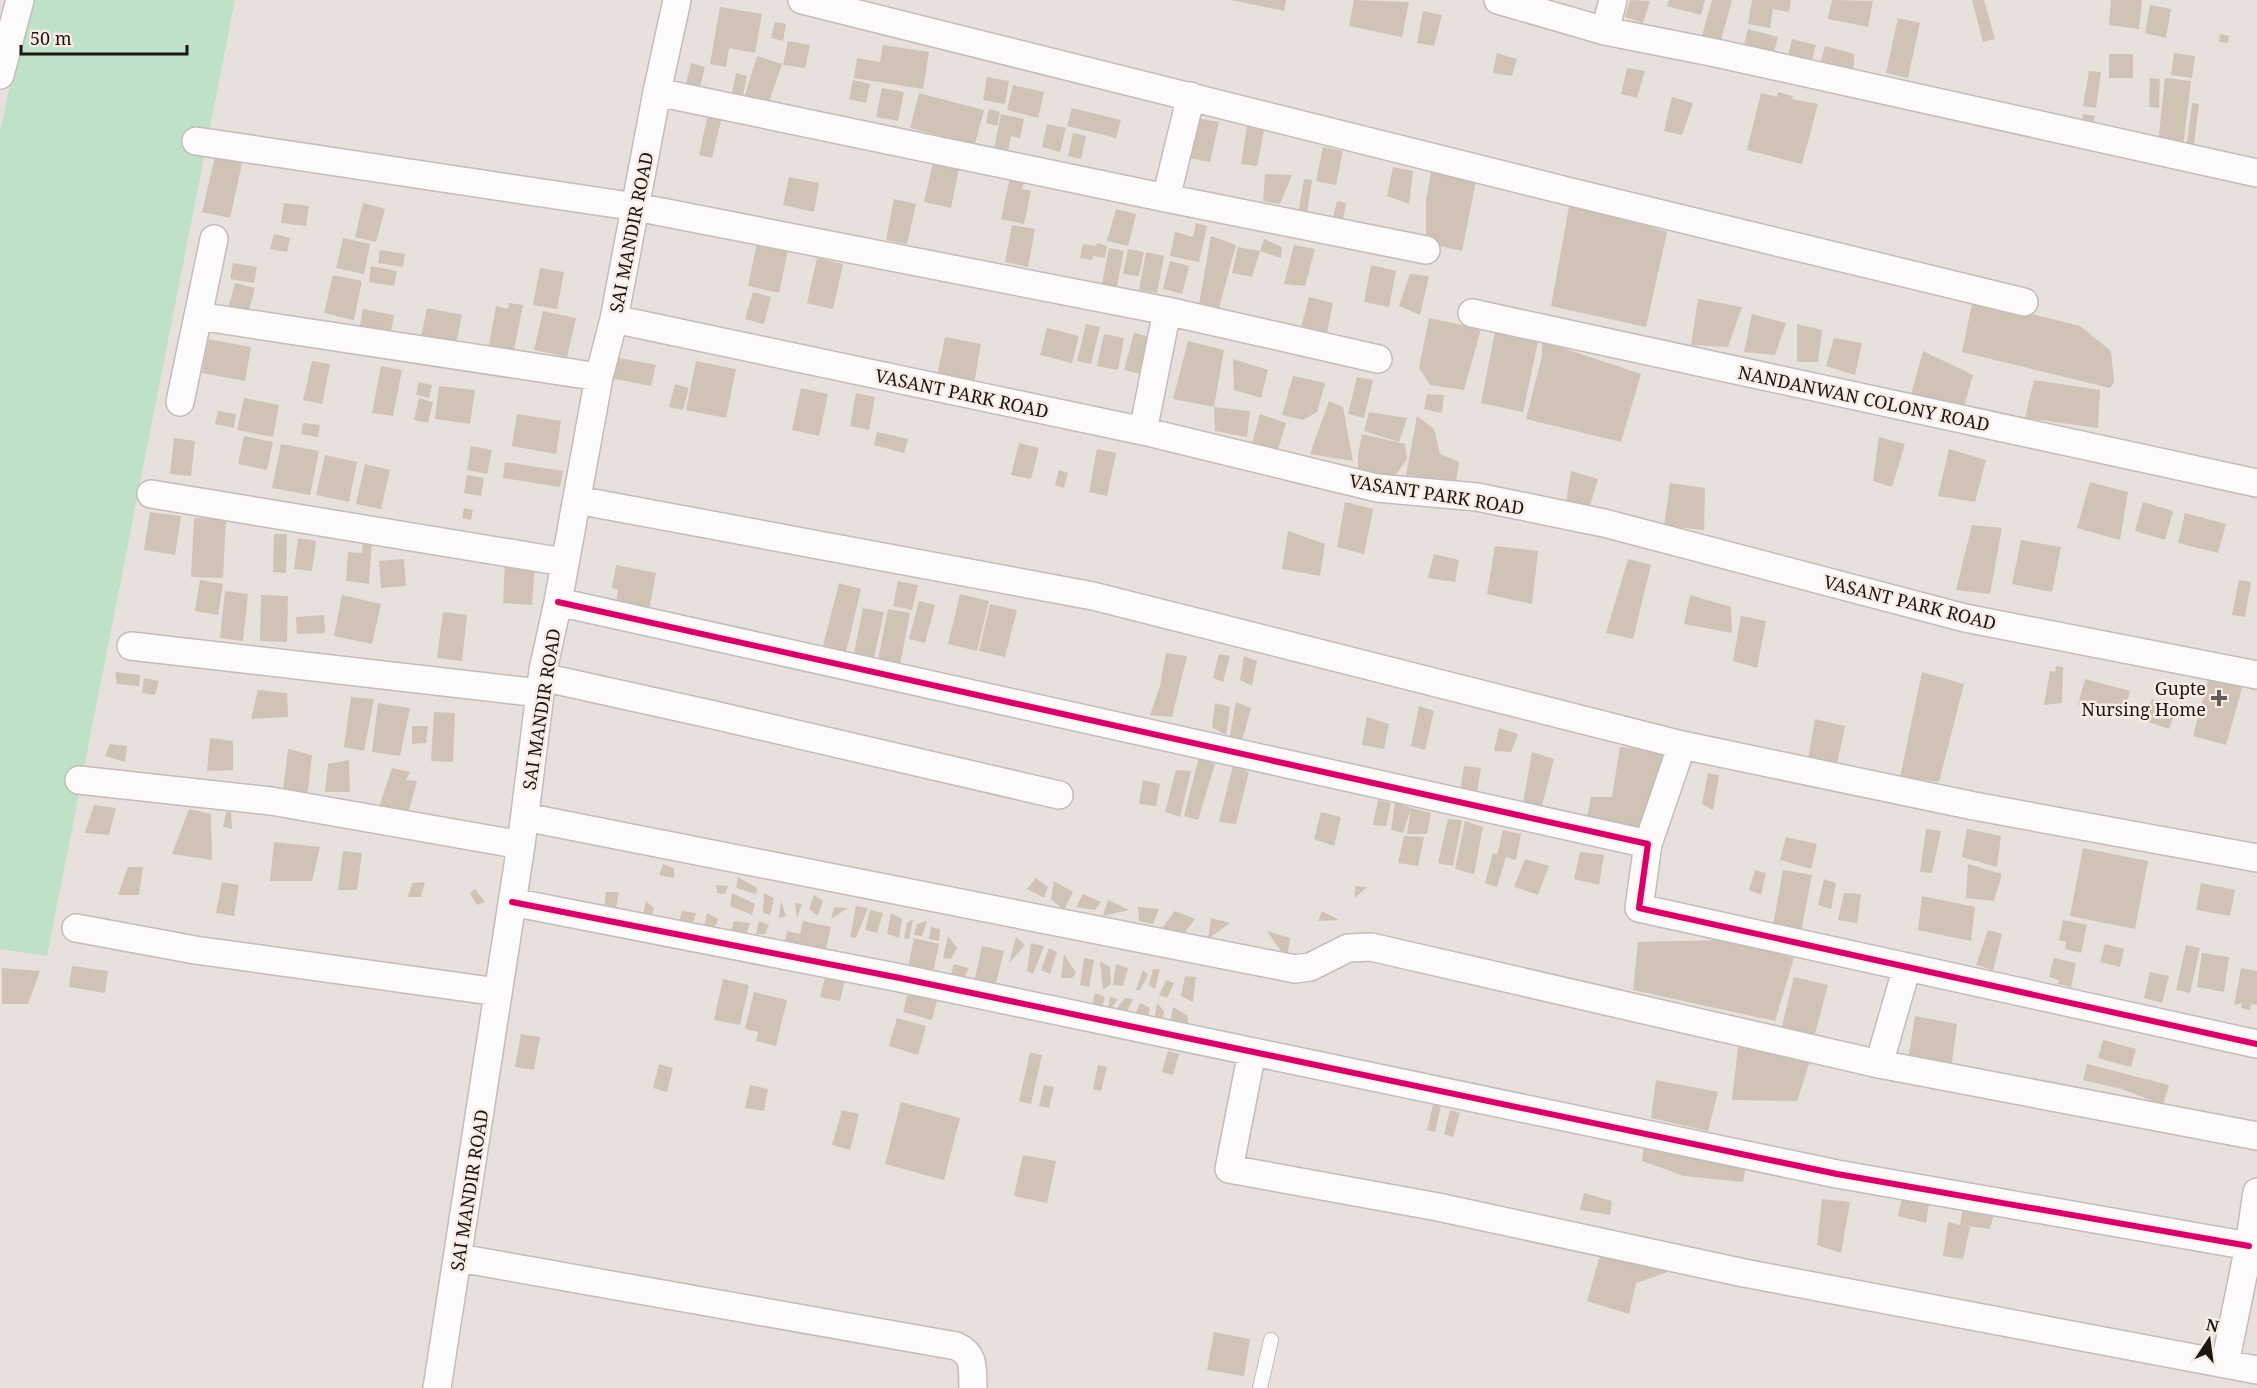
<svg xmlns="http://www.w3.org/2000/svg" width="2257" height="1388" font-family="'Noto Serif',serif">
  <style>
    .green { fill: #bfe1c8 }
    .building { fill: #d0c3b5 }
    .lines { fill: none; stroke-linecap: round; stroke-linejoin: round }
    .lane-casing { stroke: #c3bcba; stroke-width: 16 }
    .street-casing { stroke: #c3bcba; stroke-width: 30 }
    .lane { stroke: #fcfafa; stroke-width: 14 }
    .street { stroke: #fcfafa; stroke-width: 27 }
    .cycleway-casing { stroke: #faece5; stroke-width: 10 }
    .cycleway { stroke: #d6006c; stroke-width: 6 }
    .poi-dot { fill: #635d5b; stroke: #faece5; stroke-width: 2 }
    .labels { text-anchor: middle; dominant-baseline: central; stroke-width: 5; stroke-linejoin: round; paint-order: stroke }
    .street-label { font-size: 18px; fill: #1c1715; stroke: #faece5 }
    .poi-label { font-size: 18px; fill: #1c1715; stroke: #faece5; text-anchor: end }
  </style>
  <rect width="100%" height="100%" fill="#e8e0dd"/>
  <path class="green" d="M28,0H235L47,956L0,949V132Z"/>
  <path class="building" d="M1231,0H1286L1284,11Z
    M1354,0L1409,2L1402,37L1349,26Z
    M1630,0L1650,1L1643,23L1625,17Z
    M1669,0H1705L1701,15L1667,6Z
    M1712,0H1732L1720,44L1701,39Z
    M1752,0H1791L1789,12L1773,9L1770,28L1748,24Z
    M1832,0L1873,1L1868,27L1828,19Z
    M1972,0H1984L1995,39L1983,42Z
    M2111,0H2142L2139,29L2109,25Z
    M2150,5L2171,9L2166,38L2145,33Z
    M720,7L762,14L755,53L729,48L726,67L710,64Z
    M1423,11L1442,15L1434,46L1417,43Z
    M1898,18L1920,23L1908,78L1886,73Z
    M775,22L786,24L783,41L771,38Z
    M1748,29L1778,37L1772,59L1742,52Z
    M2220,34L2229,36L2228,43L2219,42Z
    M1792,39L1816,45L1810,69L1786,63Z
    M788,41L810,45L805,68L783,65Z
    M883,45L929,52L923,89L854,78L857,58L880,62Z
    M1825,46L1854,54V65L1850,80L1818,71Z
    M1497,53L1517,59L1512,76L1493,73Z
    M2174,53L2195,56L2192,78L2171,75Z
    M2109,54H2133V78H2109Z
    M757,56L782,64L769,102L745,95Z
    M691,63L705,67L700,87L686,84Z
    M1627,68L1645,71L1637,98L1621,94Z
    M2089,71L2101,72L2096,108L2083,106Z
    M736,73L747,76L743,95L732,93Z
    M987,77L1009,81L1005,104L983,100Z
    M2150,78L2160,79L2159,108L2149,107Z
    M2165,78L2191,81L2183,147L2158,144Z
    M853,80L870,84L866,103L849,99Z
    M1013,85L1044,92L1038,118L1007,110Z
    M882,88L904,92L898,121L876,117Z
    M1778,92L1793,96L1792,99L1818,104L1802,164L1747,150L1761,93L1777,97Z
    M919,93L984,110L975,144L910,128Z
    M1672,97L1693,103L1682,135L1664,131Z
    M2192,103L2199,104L2193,152L2186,151Z
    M1072,108L1121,120L1116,138L1067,126Z
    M989,109L1000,112L997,126L986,123Z
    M708,114L722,117L712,158L699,155Z
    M1001,114L1024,119L1020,138L1011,136L1008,151L994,148Z
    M2083,114L2095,116L2092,128L2081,126Z
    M1191,117L1219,122L1210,162L1183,157Z
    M1047,124L1066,128L1060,152L1042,147Z
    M1247,126L1264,131L1257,166L1241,164Z
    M1073,133L1086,136L1081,159L1068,156Z
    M1323,147L1343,151L1336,185L1316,181Z
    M216,153L243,159L230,218L202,212Z
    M934,158L960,163L951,208L924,202Z
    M1393,167L1413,171L1409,204L1387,196Z
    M1431,172L1476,181L1462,251L1426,243V200Z
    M1011,173L1025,176L1022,189L1031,191L1024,224L1001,219Z
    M1265,174L1292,175L1280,204L1263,201Z
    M789,177L819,183L814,212L783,205Z
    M1304,179L1312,180L1306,220H1297Z
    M894,199L916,204L907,244L886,240Z
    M1337,201L1346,203L1342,225L1332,222Z
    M1570,201L1667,232L1646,327L1551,306Z
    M284,203L309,206L306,226L281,223Z
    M363,203L385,209L376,242L355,237Z
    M1116,209L1136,214L1128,246L1107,241Z
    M1196,223L1207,226L1199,262L1170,256L1175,232L1193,237Z
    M1012,225L1035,229L1028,267L1005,262Z
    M274,234L290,238L287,252L270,249Z
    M1211,236L1236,245L1217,315H1197Z
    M343,238L370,244L364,274L336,268Z
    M1264,239L1282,247L1281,258L1260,251Z
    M757,243L788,250L779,293L748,286Z
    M1097,243L1107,246L1105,258L1093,256L1092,260L1080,258L1083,244L1096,246Z
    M1294,245L1315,249L1305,286L1284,284Z
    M1238,247L1260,251L1252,277L1232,273Z
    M1109,248L1124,251L1116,291L1101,288Z
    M1128,249L1144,252L1139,276L1123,274Z
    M380,250L405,254L403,267L378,263Z
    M1146,252L1164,256L1157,293L1139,290Z
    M817,258L843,264L833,309L807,303Z
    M1170,261L1189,266L1182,294L1163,289Z
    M233,263L257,267L254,283L230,279Z
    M1371,265L1396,271L1389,307L1364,302Z
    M371,266L397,271L394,286L369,282Z
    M540,268L564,272L557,309L533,305Z
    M1410,274L1429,276L1420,315L1399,306Z
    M333,275L362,281L354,320L324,313Z
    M235,283L255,288L248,314L228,309Z
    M753,292L771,297L764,324L745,319Z
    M1309,297L1333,303L1326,338L1300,331Z
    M1698,299L1742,307L1728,347L1691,345Z
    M1973,299L2080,326L2111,351L2114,382L2110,388L1962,352Z
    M509,303L523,305L514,350L489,345L496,306L508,309Z
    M427,308L462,315L456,344L421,337Z
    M363,309L394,315L390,337L359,331Z
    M543,311L576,318L567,357L534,350Z
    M1752,314L1786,323L1775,355L1744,352Z
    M1429,318L1481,329L1464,390L1430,385L1419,368Z
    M1086,324L1100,327L1091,364L1077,361Z
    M1797,324L1822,330L1818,362H1797Z
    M1047,328L1079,336L1072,363L1040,355Z
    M1495,332L1538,342L1523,412L1481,403Z
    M1134,333L1154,338L1145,375L1124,370Z
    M1104,334L1124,338L1118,370L1097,366Z
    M945,337L981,344L974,384L937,376Z
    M1834,338L1862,343L1855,375L1826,366Z
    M208,339L251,347L245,381L202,373Z
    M1188,341L1224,350L1214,407L1173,399Z
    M1542,341L1641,374L1621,442L1526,419L1542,356Z
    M1923,351L1973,375L1964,406L1911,395Z
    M614,357L656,365L651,386L610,378Z
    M1233,359L1268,370L1261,398L1234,390Z
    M312,361L330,364L322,404L303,400Z
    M696,361L736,369L726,418L686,410Z
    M381,366L402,370L393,416L372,413Z
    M1293,376L1325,383L1317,412L1303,420L1282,415Z
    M1357,377L1373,380L1364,418L1348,414Z
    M2034,380L2100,390L2098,428L2025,418Z
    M419,382L432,385L429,398L416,395Z
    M675,384L689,388L683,410L669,407Z
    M439,386L475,390L470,424L435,419Z
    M801,388L828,394L819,436L792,430Z
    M856,393L875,397L869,430L850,426Z
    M1427,394L1444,395L1442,413L1424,409Z
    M244,398L279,405L273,437L237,430Z
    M419,398L433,402L428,423L414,420Z
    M1329,401L1343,407L1353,461L1310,454Z
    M1214,407L1250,411L1247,437L1215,431Z
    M218,411L236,414L234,428L215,424Z
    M1369,412L1407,418L1399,442L1364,431Z
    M517,414L561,421L556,454L512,446Z
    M1260,414L1286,423L1277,453L1250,451Z
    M1417,416L1434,429L1440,454L1459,462L1456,482L1406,475Z
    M303,423L320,425L318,437L301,434Z
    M877,432L908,439L904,453L874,445Z
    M1362,434L1405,444L1407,459L1393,479L1358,472V455Z
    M244,436L273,442L267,470L238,464Z
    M1879,437L1905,444L1892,487L1873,481Z
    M174,438L195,441L191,476L170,474Z
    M1019,443L1039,448L1031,479L1011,475Z
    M281,444L319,451L310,495L272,488Z
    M471,446L492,450L487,474L467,470Z
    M1097,449L1116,453L1107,496L1089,492Z
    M1949,449L1986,460L1975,502L1938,496Z
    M325,455L357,462L349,502L316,495Z
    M505,462L563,471L560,487L503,478Z
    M365,464L390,470L381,509L356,504Z
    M1059,470L1068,473L1064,488L1055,485Z
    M1571,471L1598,479L1589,509L1566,503Z
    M467,475L484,478L481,496L464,493Z
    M2090,482L2128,492L2120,540L2077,528Z
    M1670,483L1705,488L1704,530L1664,526Z
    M1345,502L1373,509L1364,554L1337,547Z
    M2143,502L2173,511L2165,540L2135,531Z
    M464,508L473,510L471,520L462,518Z
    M150,512L181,516L175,555L144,550Z
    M2185,513L2226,524L2218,553L2178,543Z
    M194,518L226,519L223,578L191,577Z
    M1972,525L2002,528L1990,594L1956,590Z
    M1288,531L1325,544L1320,576L1282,569Z
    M274,534H287L286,573L273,572Z
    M298,538L316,541L312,571L294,569Z
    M2021,540L2061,547L2052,592L2012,584Z
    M363,541H372L369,584L346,581L348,552L362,553Z
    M1495,546L1538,551L1532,604L1487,594Z
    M1434,554L1459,560L1455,582L1428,578Z
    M404,559L406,586L381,588L379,561Z
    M1628,559L1651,565L1633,639L1606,633Z
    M505,562L535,564L532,605L503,603Z
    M616,565L656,573L649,610L616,603L618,590L612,588Z
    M200,580L223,584L218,615L195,611Z
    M2239,580L2251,582L2245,617L2232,615Z
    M898,581L918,585L912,610L893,606Z
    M839,583L861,589L846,652L823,646Z
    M225,591L248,594L243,641L220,638Z
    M960,594L989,601L977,651L948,644Z
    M261,595L288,596L287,642L260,641Z
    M342,595L381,604L372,644L334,636Z
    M1690,595L1731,607L1732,633L1684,624Z
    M919,601L935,605L925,643L909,639Z
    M990,604L1017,610L1005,657L979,651Z
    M863,608L884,612L873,662L853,658Z
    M888,609L910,613L900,665L878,660Z
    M443,612L467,615L462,661L437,658Z
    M324,615L325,633L297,634L296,617Z
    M1741,616L1766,621L1757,668L1733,661Z
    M1166,653L1187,656L1172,717L1150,715L1160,686Z
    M1219,654L1230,656L1223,682L1213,678Z
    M1244,656L1257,661L1252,686L1240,680Z
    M2056,666L2063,667L2062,703L2044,705L2050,671L2055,672Z
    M115,672L140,675L139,686L117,684Z
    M1922,672L1964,684L1939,782L1900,777Z
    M2209,676L2243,685L2226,745L2193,736Z
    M144,678L159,681L155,695L142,693Z
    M2085,679L2130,691L2123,717L2078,705Z
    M258,690L287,693L288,717L251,719Z
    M351,697L374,699L364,751L344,747Z
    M2152,699L2177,708L2169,729L2145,721Z
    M1236,702L1251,708L1242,741L1229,740Z
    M378,703L410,708L400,756L372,752Z
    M1215,703L1230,707L1226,735L1212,727Z
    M1419,706L1434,711L1425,750L1411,746Z
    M434,712L455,713L453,762L431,761Z
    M1367,717L1389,724L1384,749L1362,745Z
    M1815,719L1845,726L1837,764L1808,759Z
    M412,726H428L426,743L412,744Z
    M1499,728L1518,734L1511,752L1494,751Z
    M210,738L233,741V770L207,771Z
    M110,744L127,746L125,762L105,756Z
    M1620,747L1670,752L1643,833L1587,817L1591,797H1612Z
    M288,749L312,755L307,799L282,797Z
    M1532,752L1554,759L1541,809L1523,804Z
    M1199,757L1215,764L1198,820L1184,816Z
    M349,760L350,792H325L328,764Z
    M1233,766L1249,772L1236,824L1219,822Z
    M1464,766L1481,768L1476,798L1460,793Z
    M392,768L410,772L406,780L417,781L407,817L377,813Z
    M1176,770L1191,771L1180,817L1165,812Z
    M1708,773L1719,775L1713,810L1702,804Z
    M1143,780L1160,784L1156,806L1139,804Z
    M1378,800L1391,803L1386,826L1373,825Z
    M1395,802L1411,808L1403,833L1391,830Z
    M94,805L116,808L109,835L85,833Z
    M1411,808L1431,813L1427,834H1407Z
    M189,809L211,814L212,860L172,854Z
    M226,812H231L232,829L223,827Z
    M1321,812L1341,817L1334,846L1314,839Z
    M1448,819L1462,820L1453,866L1438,863Z
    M1465,821L1483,827L1474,874L1455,869Z
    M1926,829L1941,831L1932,873L1920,872Z
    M1967,829L2001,836L1997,867L1962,857Z
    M1503,830L1521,834L1516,860L1506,857L1497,887L1485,883L1493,853L1497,855Z
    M1404,836L1424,837L1418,866L1398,863Z
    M1786,837L1817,844L1811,869L1780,860Z
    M274,842L320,847L312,881H270Z
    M2083,848L2148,861L2135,929L2070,916Z
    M343,851L362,853L357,890H338Z
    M1580,852L1604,855L1599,885L1574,879Z
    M1525,859L1549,866L1538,895L1514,887Z
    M663,864L674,868V878L659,875Z
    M1968,864L2002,874L1994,901L1966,898Z
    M128,867H143L139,895H118Z
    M1755,870L1766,873L1761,895L1749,890Z
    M1783,870L1812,875L1800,937L1772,931Z
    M738,877L757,888L756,894L736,888Z
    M1036,878L1048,887L1044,898L1027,889Z
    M1824,879L1836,883L1831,909L1818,905Z
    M1054,881L1073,892L1064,910L1051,899Z
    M222,882L239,885L234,916L216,913Z
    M425,882L421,897H408L412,883Z
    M2201,883L2235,890L2230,916L2196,910Z
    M716,885L728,886L725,894L717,893Z
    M1355,886L1367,887L1355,898Z
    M475,889L485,902L477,905L470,893Z
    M606,892H619L615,913L604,909Z
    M732,893L755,904L752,915L730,906Z
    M764,893L774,898L770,915L763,913Z
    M1844,893L1861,894L1857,923L1838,920Z
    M1083,894L1101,902L1095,910L1076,907Z
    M814,895L823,901L818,916L809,909Z
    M1922,896L1975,907L1971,941L1918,930Z
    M1108,900L1129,910L1103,916Z
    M646,901L654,908L651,918L643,915Z
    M781,901L786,916L779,918Z
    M795,903L802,904L797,918Z
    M856,906L868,908L856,938L850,937Z
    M834,907L848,908L831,919Z
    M1138,907L1159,909L1153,924L1139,921Z
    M870,910L883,913L877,933L865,930Z
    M682,911L696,913L692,927L679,922Z
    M1175,911L1195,919L1182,936L1162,928Z
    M1322,911L1339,920L1318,921Z
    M707,913L718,919L714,930L704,928Z
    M891,913L902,919L899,938L887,934Z
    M1211,918L1230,923L1208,939Z
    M913,919L909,939L904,938L907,923Z
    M2063,920L2087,925L2081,953L2065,949L2066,942L2059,940Z
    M734,921L750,923L746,935L731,931Z
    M759,921L769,925L765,934H756Z
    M803,921L831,927L825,952L784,943L787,931L800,934Z
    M927,921L922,936L914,935L917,924Z
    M931,927L940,929L939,941L929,939Z
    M1988,930L2002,934L1993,970L1976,965Z
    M1267,931L1290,938L1287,960Z
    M948,936L957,948L951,959L943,958Z
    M1016,937L1025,945L1009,963Z
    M914,938L939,944L933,972L908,967Z
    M1727,940L1794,958L1775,1021L1633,990L1638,942Z
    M1031,943L1044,946L1033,974L1027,971Z
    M2105,944L2124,949L2120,967L2100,962Z
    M2186,945L2200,948L2190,993L2176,990Z
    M982,946L1004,951L996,983L975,978Z
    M1049,948L1057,952L1050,974L1041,970Z
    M2202,953L2229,957L2224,992L2197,987Z
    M1064,954L1076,973L1072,978H1061Z
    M1084,958L1094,960L1089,987L1080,985Z
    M2054,958L2076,963L2071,987L2058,984L2059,980L2049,977Z
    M1100,961L1110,967L1111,984L1103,990Z
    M954,964L969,968L962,983L951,974Z
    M1116,964L1128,968L1123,986L1113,985Z
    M72,966L108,971L105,993L69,987Z
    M2,968L40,971L28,1004H2Z
    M2241,968L2257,971V1005L2251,1004L2250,1010L2241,1008L2242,1003L2234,1005Z
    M1153,969H1160L1155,989L1149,985Z
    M827,970L846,975L840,1001L820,997Z
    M1143,970L1148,975L1140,990H1136Z
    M2150,972L2169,976L2162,1003L2144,998Z
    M1185,976L1196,977L1193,1002L1181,996Z
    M1794,977L1828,985L1813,1041L1780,1035Z
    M723,979L749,985L740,1025L714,1020Z
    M1166,980L1174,983L1167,998L1159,995Z
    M910,985L939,993L932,1020L903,1012Z
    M754,992L787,1000L776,1046L756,1041L758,1032L745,1029Z
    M1095,993L1105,997L1101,1010L1091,1012Z
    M1110,997L1118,999L1107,1014Z
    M1125,998L1133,999L1125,1016L1117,1008Z
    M1140,1003L1150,1008L1147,1020L1135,1015Z
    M1157,1003L1164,1011L1162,1028L1153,1027Z
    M1173,1007L1188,1016L1187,1031L1169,1027Z
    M1915,1016L1957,1024L1951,1070L1908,1061Z
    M897,1018L926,1026L918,1055L889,1046Z
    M521,1034L540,1037L534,1070L515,1067Z
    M2103,1040L2136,1049L2131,1067L2098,1058Z
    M1738,1047L1810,1061L1797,1101L1732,1100Z
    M1168,1051L1179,1054L1173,1075L1162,1072Z
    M1030,1053L1042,1055L1031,1104L1019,1101Z
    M659,1064L673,1068L667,1092L653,1088Z
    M2087,1064L2169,1085L2163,1105L2122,1089L2083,1080Z
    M1098,1065L1107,1067L1101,1091L1093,1089Z
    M1656,1080L1718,1092L1708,1131L1651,1118Z
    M750,1085L768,1089L764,1111L745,1108Z
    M1044,1085L1054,1087L1049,1108L1039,1106Z
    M901,1102L960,1118L944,1180L885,1164Z
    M1433,1105L1441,1106L1435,1132L1427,1130Z
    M842,1110L859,1114L850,1150L832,1145Z
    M1450,1110L1460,1113L1453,1137L1444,1134Z
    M1645,1134L1747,1160L1743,1182L1684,1176L1642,1161Z
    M1023,1155L1056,1161L1047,1203L1014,1196Z
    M1931,1191L1926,1223L1898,1216L1903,1194Z
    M1584,1193L1612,1201L1610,1215L1580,1210Z
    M1965,1197L1997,1202L1990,1229L1960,1225L1970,1227L1963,1259L1943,1256L1948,1222L1960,1225Z
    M1822,1199L1850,1202L1841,1253L1817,1245Z
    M1603,1245L1682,1267L1636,1283L1629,1314L1587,1301Z
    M1214,1332L1250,1339L1244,1376L1207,1370Z"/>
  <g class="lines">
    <defs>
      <path id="lane" d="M1260,1388L1271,1340"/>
      <path id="street" d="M802,0L1567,191L2024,302
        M1498,0L1605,31L1716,53L2257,173
        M1605,31L1613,0
        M0,75L20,0
        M657,92L1166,198L1426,250
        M196,141L636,207L1167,311L1378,359
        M1166,198L1191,96
        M1472,313L2257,483
        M198,316L599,377
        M614,319L1143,431L1377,488L1477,497L1604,523L1965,618L2257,675
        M180,402L214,239
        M1143,431L1167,311
        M151,494L564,562
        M577,500L1093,596L1682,745L1974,806L2257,858
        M558,602L1648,844L1639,908L2257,1044
        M131,646L540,693
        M542,677L714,715L1059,795
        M79,780L271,801L521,845
        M525,817L1295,969L1310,967L1348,948L1371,947L1879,1064L2257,1136
        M1648,844L1682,745
        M512,902L900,978L1837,1174L2249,1246
        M76,928L195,950L498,992
        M1252,1052L1229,1169L1438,1207L1744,1273L2257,1370
        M1879,1064L1907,967
        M459,1258L956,1346C976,1355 972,1369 973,1388
        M2225,1364L2249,1246L2257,1192
        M437,1388L521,845L543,670L558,602L599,377L614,319L657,92L677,0"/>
    </defs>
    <use href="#lane" class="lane-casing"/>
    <use href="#street" class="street-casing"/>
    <use href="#lane" class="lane"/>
    <use href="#street" class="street"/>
    <defs>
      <path id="cycleway" d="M558,602L1648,844L1639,908L2257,1044
        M512,902L900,978L1837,1174L2249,1246"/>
    </defs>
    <use href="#cycleway" class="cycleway-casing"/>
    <use href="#cycleway" class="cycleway"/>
  </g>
  <path class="poi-dot" d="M2216 689h6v6h6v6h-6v6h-6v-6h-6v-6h6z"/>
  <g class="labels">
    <g class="street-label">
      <text transform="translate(631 232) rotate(-79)">SAI MANDIR ROAD</text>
      <text transform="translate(962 393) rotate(12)">VASANT PARK ROAD</text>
      <text transform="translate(1864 398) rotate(12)">NANDANWAN COLONY ROAD</text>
      <text transform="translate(1437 494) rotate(9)">VASANT PARK ROAD</text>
      <text transform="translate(1910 602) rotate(14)">VASANT PARK ROAD</text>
      <text transform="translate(541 709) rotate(-81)">SAI MANDIR ROAD</text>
      <text transform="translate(469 1190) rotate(-81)">SAI MANDIR ROAD</text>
    </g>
    <g class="poi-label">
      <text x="2206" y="688">Gupte<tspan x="2206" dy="21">Nursing Home</tspan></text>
    </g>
  </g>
  <g transform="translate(2209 1340) rotate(13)" stroke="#faece5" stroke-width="4.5" paint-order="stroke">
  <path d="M0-4.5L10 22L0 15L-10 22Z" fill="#1c1715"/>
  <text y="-9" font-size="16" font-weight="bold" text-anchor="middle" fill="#1c1715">N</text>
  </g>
  <path d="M21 45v9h166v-9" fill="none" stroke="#1c1715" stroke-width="3"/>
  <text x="30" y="45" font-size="18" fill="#1c1715" stroke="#faece5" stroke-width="4.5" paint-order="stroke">50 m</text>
</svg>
